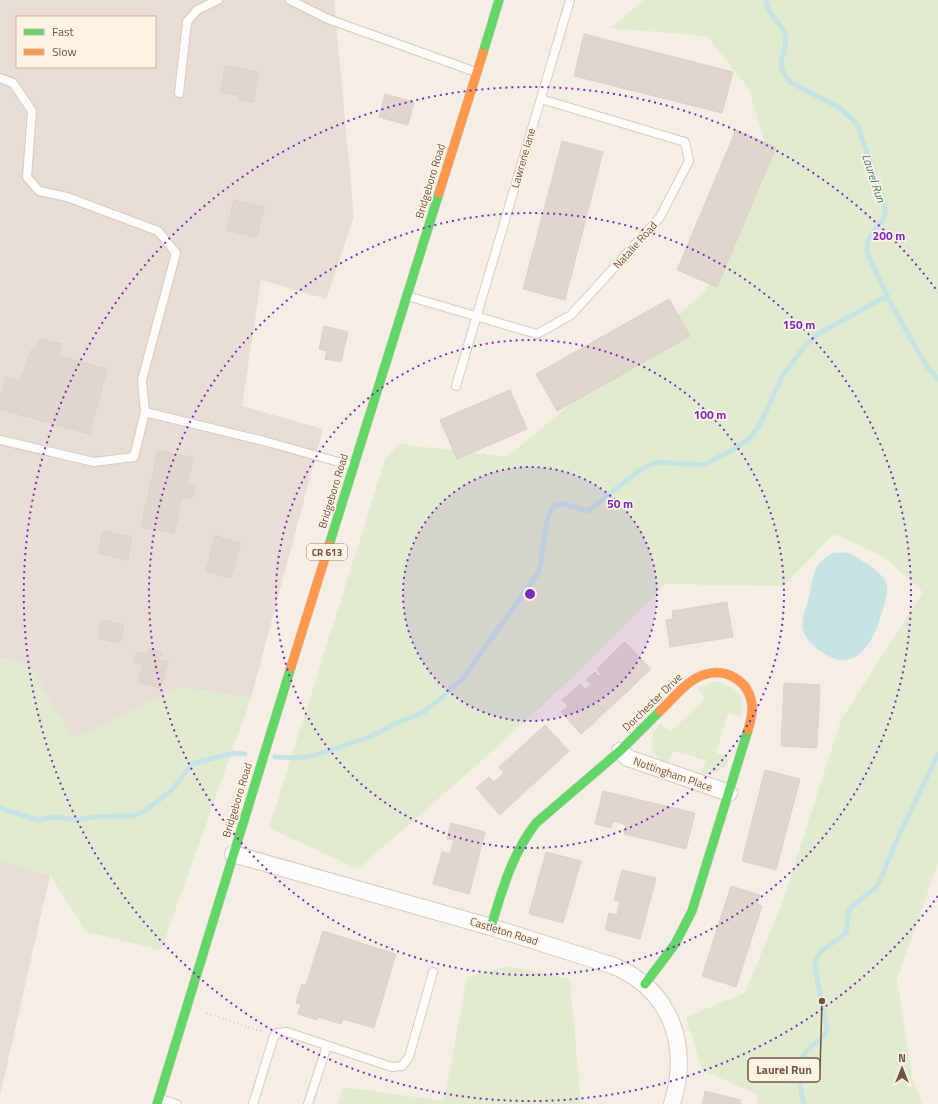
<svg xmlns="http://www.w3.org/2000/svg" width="938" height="1104" font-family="'Titillium Web',sans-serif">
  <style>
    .industrial { fill: #e8ded6; fill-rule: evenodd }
    .green { fill: #e1ebcf }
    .water { fill: #c7e4e5 }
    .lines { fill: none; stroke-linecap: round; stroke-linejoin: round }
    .stream { stroke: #c7e4e5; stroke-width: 5 }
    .building { fill: #e1d6cd; stroke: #ded1c7 }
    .lane-casing { stroke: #d6cbc3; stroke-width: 10 }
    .street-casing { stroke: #d6cbc3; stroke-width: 18 }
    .fast-casing { stroke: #d5cbc2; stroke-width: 10 }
    .slow-casing { stroke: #d5cbc2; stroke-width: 10 }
    .path { stroke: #d7cdc8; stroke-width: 2.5; stroke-dasharray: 1 3; stroke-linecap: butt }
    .lane { stroke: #fefcfb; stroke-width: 8 }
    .street { stroke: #fefcfb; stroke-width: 16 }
    .fast { stroke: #63d668; stroke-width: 9 }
    .slow { stroke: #ff974d; stroke-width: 9 }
    .ring { fill: none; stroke: #7b2cbf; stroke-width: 2; stroke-dasharray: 2 4 }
    .labels { text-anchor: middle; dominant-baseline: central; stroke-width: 3.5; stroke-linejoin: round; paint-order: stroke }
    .shield { fill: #fff4e4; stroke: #9c8475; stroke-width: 1 }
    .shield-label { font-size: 10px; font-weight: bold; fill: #725446 }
    .street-label { font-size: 11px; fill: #725446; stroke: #fff4e4 }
    .water-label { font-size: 12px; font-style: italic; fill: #3d777f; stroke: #fff4e4 }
    .centre { fill: #7b2cbf; stroke: #fff4e4; stroke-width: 2 }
    .ring-label { font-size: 12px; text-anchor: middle; font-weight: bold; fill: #7b2cbf; stroke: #fff4e4; stroke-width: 3.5; stroke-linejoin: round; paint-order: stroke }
    .leader { fill: none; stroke: #725446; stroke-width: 1.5 }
    .callout-dot { fill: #725446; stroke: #fff4e4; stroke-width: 1.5 }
    .callout { fill: #fff4e4; stroke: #725446; stroke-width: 1.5 }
    .callout-label { font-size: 12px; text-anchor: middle; font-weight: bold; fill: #725446 }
  </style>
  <rect width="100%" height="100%" fill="#f5eee5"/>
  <path class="industrial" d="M0,0H334L354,217L326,299L261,280L242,406L323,429L251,698L180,687L73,739L30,666L0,657ZM17,17H155V67H17Z
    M0,861L50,875L0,1096Z"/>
  <path class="green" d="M644,0H938V863L897,979L912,1076L922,1104H756L758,1095L702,1070L686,1017L745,993L784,898L841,720L923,592L883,556L834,534L783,586L665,584C570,686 463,777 358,869L269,828L385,460L399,444L507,457L706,291L767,150L749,89L707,36L610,28Z
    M0,657L30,666L73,739L180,687L251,698L161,950L85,931L50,875L0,861Z
    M717,681C736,689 747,695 740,717L728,713L716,753L726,756L729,759C725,771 712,775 702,774L701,772L706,760L673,751L669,762L667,764C648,754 647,739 660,723L670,732L705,699L698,688Z
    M507,966L570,979L581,1104H337L343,1087L444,1101L467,977Z"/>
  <path class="water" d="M833,553C838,553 844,552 848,553C857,556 884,574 886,582C889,590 885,601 883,609C873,646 853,680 814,646C794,628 805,614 810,593C812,584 812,572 819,564C823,559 828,556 833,553Z"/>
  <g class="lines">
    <path class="stream" d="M766,0C769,19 782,22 785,35C790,51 771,61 790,82L840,108L857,124L883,199C884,203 886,208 885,212C884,229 863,229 868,255L891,304L926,365L938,379
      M275,757L300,758L316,755L370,737L394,724L422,713L439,700L464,677L538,573C545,554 542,519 555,505L564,504L588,511L641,469L657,462L704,465L734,449L750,438L760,424L783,375L804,347L818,334L887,296
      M0,808L38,820L56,817L75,820L93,817L132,816L143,812L171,791L192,764L233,753L245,754
      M804,1104C799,1083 793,1059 814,1044C820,1040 826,1037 827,1029L815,968C815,948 834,945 846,933L849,909L876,887L880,881L895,844L938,754"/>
  </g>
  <path class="building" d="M584,34L733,72L722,113L574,76Z
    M225,66L258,72L253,102L239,100L240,95L221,92Z
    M385,94L414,102L408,125L379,117Z
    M736,130L776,147L717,287L677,270Z
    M562,141L603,152L565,300L523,289Z
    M234,200L264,207L257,237L227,230Z
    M669,299L690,336L557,411L536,374Z
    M324,326L348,332L341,362L325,359L327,351L319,349Z
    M40,339L62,344L59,356L107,369L89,434L0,409V399L6,377L20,381L32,349H36Z
    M510,390L527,429L457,459L440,420Z
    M158,450L193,458L187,484L195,486L192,499L182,497L174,533L141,527Z
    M103,531L132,537L128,560L98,553Z
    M215,536L240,543L231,578L206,571Z
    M727,602L733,637L670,647L666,620L673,619L672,611Z
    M102,620L124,625L120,643L98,638Z
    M625,642L651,669L639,680L613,653Z
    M149,648L162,652L159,660L168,662L160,688L138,682L143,664L134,662L137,652L147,655Z
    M613,653L639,680L627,692L601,665Z
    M601,665L627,692L620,698L599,676L601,674L597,669Z
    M595,672L620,698L605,712L585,690L591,684L586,680Z
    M784,683L820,685L817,748L781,746Z
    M580,684L605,712L593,724L567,696Z
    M567,696L593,724L581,734L561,712L568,706L562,700Z
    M545,725L569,751L500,815L476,788L489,777L494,782L504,773L499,767Z
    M765,770L800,779L776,870L742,861Z
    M603,791L695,813L686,849L624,834L626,825L613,821L611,828L595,824Z
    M451,823L485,832L469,894L433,884L442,852L450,854L454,840L447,839Z
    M546,852L581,861L563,923L529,914Z
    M622,870L656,878L640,939L605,930L609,913L617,915L620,902L614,900Z
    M731,886L760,895L757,904L762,906L736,987L702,976Z
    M323,931L396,954L374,1028L343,1019L341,1024L318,1017L317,1020L298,1014L301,1004L296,1003L302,984L306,985Z
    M705,1091L741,1100L740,1104H702Z"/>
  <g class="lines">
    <defs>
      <path id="lane" d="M290,0L328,19L476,72
        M0,78L13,83L32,111L27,177L39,191L67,197L158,231L176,253L142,380L145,412L264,441L353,466
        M179,93L187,22L197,10L218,0
        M407,296L537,334L571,315L660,217L689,161L685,142L541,99
        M456,386L570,0
        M0,440L94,462L134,457L145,412
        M160,1099L177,1104
        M253,1104L274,1036L278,1033L287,1032L392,1067L402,1066L409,1057L433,972
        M308,1104L327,1046"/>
      <path id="street" d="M620,751L628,758L729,793
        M233,854L491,927L614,966C672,991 690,1046 672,1104"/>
      <path id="fast" d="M483,53L499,0
        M329,545L439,193
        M491,927C502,890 512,854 536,823L620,751L660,711
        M645,984L675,944L692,911L748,730
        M157,1104L291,667"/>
      <path id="slow" d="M439,193L483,53
        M291,667L329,545
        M660,711C673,699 686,681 703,675C726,667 750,681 752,706C753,714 750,723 748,730"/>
    </defs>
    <use href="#lane" class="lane-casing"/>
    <use href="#street" class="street-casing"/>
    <use href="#fast" class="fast-casing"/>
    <use href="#slow" class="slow-casing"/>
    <path class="path" d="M207,1013L263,1032"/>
    <use href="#lane" class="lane"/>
    <use href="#street" class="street"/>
    <use href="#fast" class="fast"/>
    <use href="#slow" class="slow"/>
  </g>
  <circle cx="530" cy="594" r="127" fill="#7b2cbf" fill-opacity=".12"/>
  <g class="ring">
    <circle cx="530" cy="594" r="127"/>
    <circle cx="530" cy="594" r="254"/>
    <circle cx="530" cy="594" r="381"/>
    <path d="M938 896A507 507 0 1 1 938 292"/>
  </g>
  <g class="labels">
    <rect class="shield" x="307" y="544" width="40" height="16" rx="3"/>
    <g class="shield-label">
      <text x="327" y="552">CR 613</text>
    </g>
    <g class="street-label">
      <text transform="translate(523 158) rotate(-74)">Lawrene lane</text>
      <text transform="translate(430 181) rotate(-73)">Bridgeboro Road</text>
      <text transform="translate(635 245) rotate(-48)">Natalie Road</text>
      <text transform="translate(333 491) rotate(-73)">Bridgeboro Road</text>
      <text transform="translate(652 702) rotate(-44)">Dorchester Drive</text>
      <text transform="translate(673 774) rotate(19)">Nottingham Place</text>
      <text transform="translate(237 800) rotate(-73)">Bridgeboro Road</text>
      <text transform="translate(504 931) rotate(17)">Castleton Road</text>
    </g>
    <g class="water-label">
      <text transform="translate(874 178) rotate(72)">Laurel Run</text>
    </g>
  </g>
  <circle cx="530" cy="594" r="6" class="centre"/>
  <g class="ring-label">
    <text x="889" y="240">200 m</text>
    <text x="799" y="329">150 m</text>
    <text x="710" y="419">100 m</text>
    <text x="620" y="508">50 m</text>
  </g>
  <path class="leader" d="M822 1001L820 1070"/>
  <circle class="callout-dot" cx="822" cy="1001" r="4"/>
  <rect class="callout" x="748" y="1058" width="72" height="24" rx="4"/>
  <g class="callout-label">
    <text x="784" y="1074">Laurel Run</text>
  </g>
  <rect x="16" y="16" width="140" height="52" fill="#fff4e4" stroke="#c7b4a5"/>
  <rect x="24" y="29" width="20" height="6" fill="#63d668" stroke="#c7b4a5"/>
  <text x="52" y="36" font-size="12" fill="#725446">Fast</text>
  <rect x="24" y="49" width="20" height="6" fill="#ff974d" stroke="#c7b4a5"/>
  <text x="52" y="56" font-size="12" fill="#725446">Slow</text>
  <g transform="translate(902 1068)" stroke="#fff4e4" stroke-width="3" paint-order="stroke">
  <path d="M0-3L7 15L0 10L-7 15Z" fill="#725446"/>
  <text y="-6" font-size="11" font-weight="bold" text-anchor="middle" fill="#725446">N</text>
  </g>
</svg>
